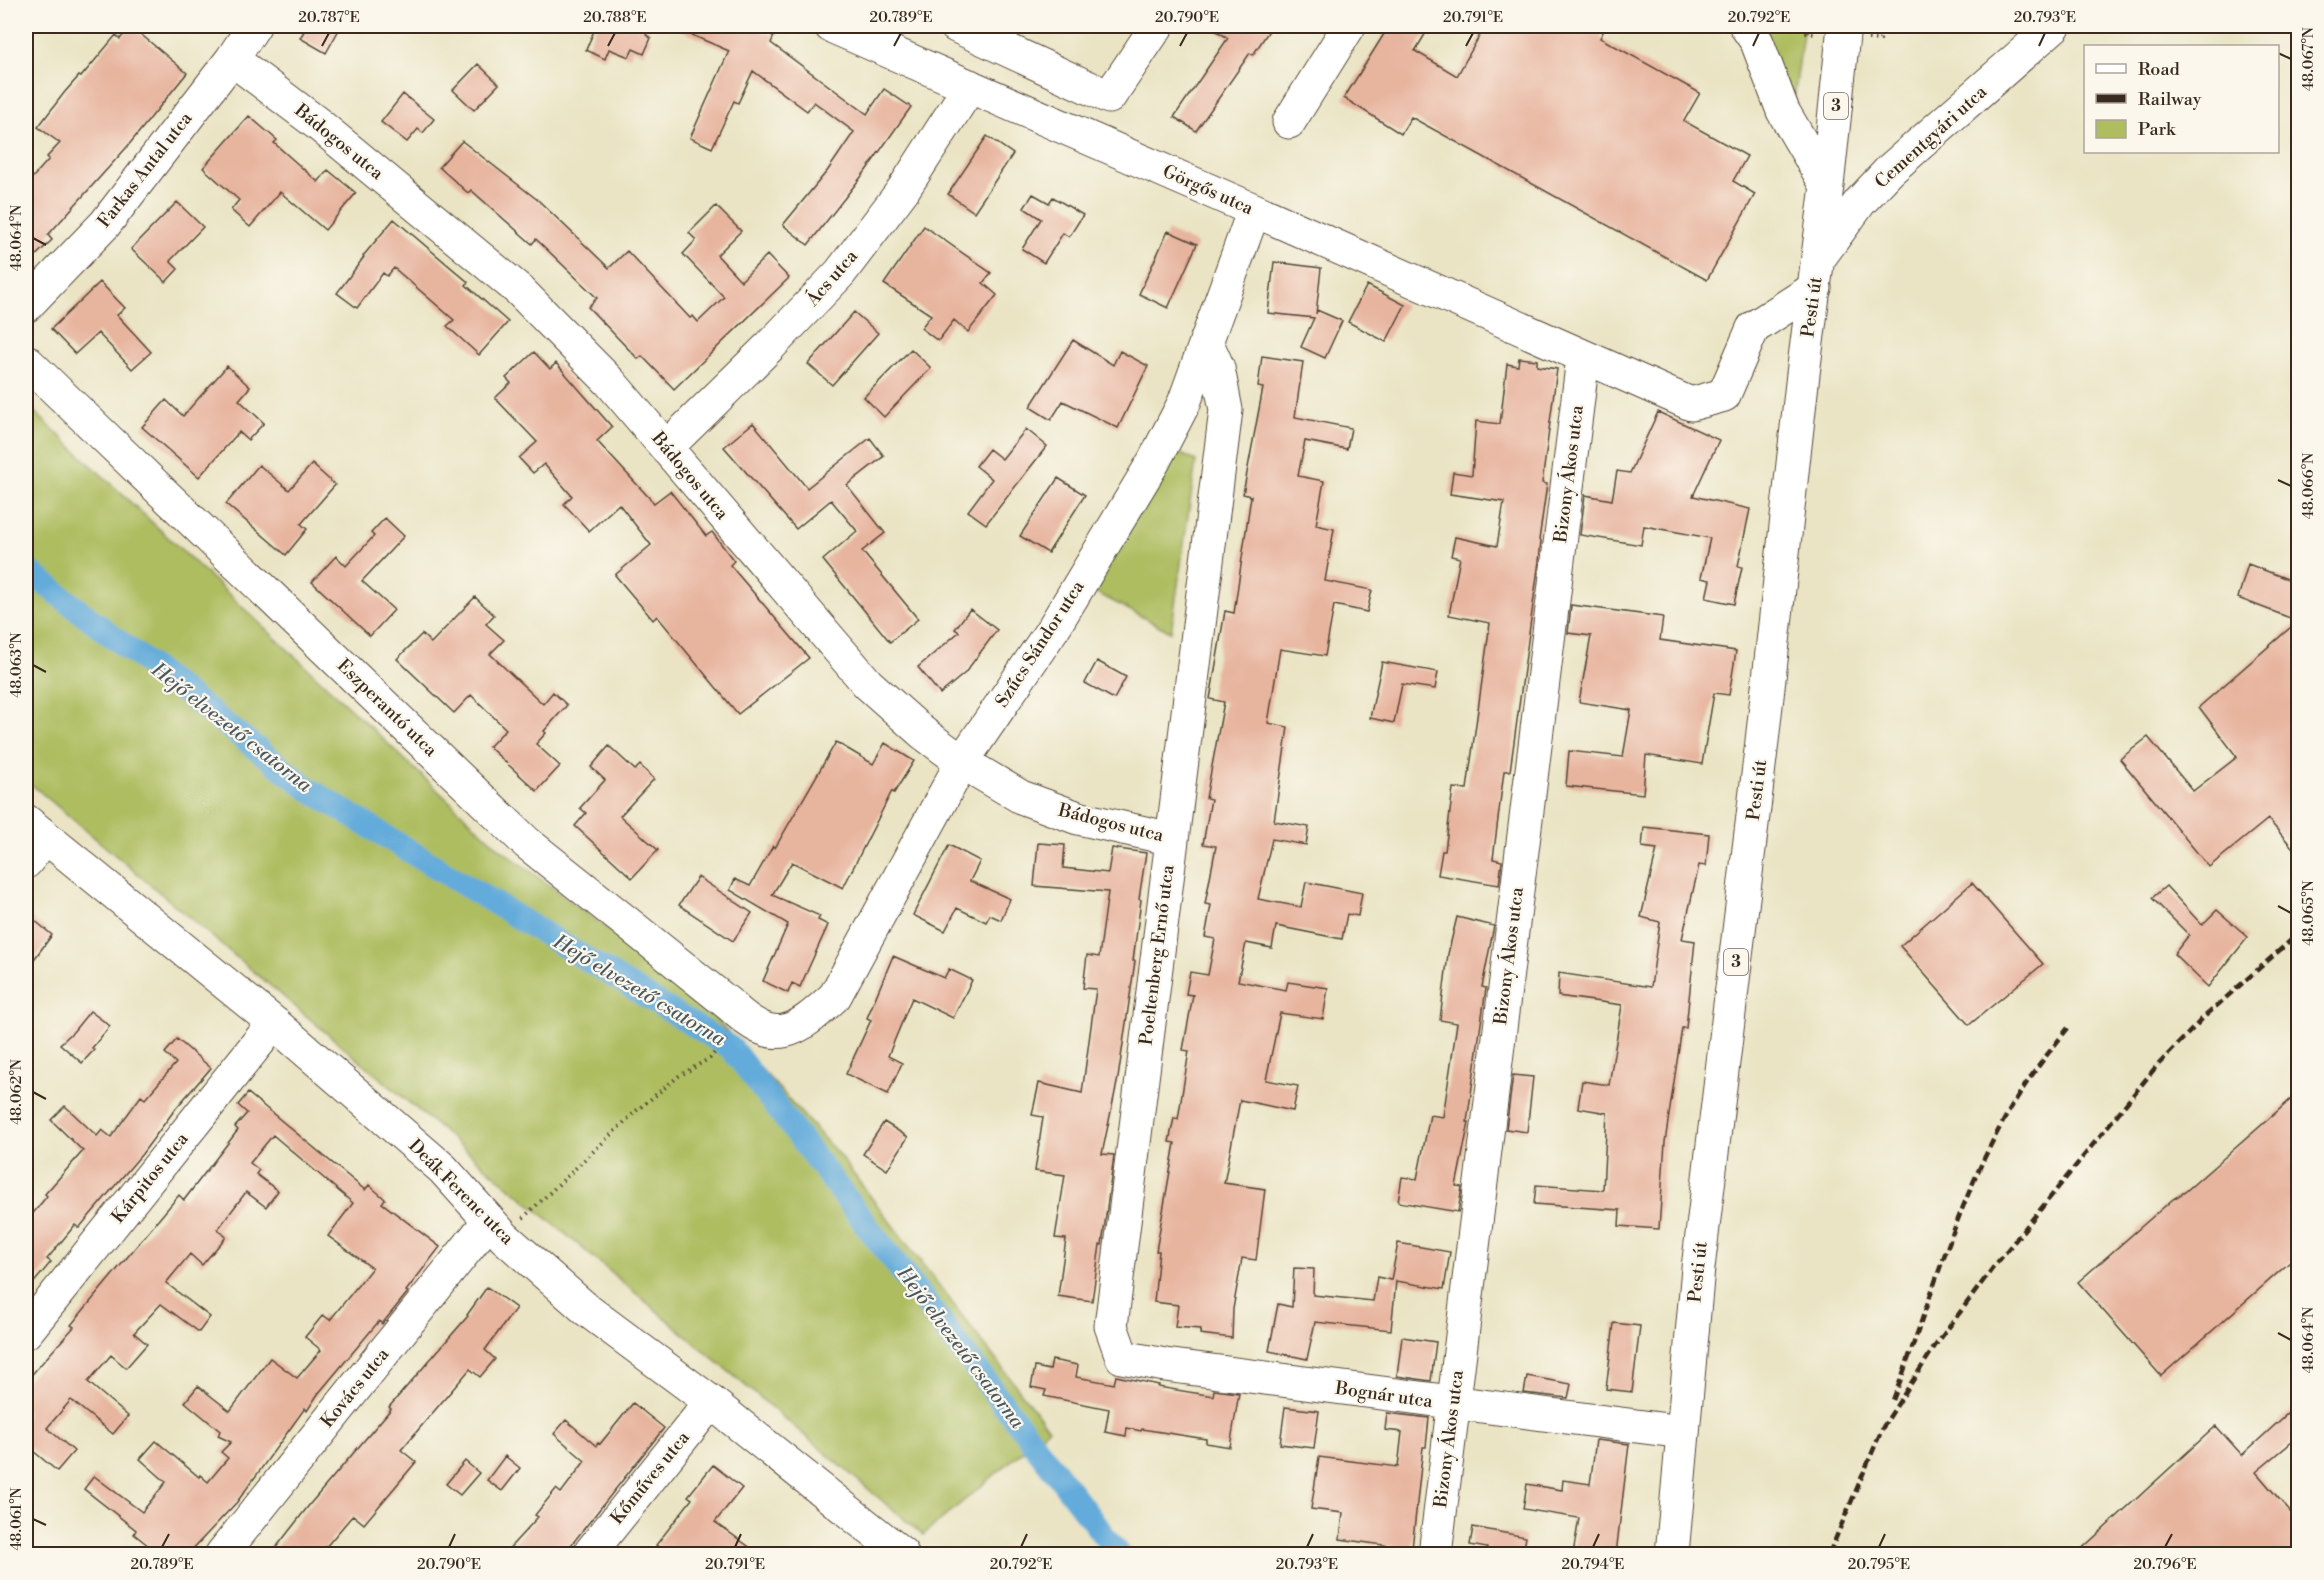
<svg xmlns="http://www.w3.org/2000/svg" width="2324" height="1580" font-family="'Libre Bodoni',serif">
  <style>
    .green { fill: #adbd60; stroke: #74743f; stroke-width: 1.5 }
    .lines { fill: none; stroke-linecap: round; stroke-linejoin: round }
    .canal { stroke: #64abda; stroke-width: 24 }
    .building { fill: #e7b49e }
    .minor-casing { stroke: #554637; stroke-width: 35 }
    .major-casing { stroke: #554637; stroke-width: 35 }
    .path { stroke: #554637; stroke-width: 4; stroke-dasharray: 1.5 4.5; stroke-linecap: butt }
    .minor { stroke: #fff; stroke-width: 33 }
    .major { stroke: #fff; stroke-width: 33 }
    .rail { stroke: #3b2a1e; stroke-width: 4.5; stroke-dasharray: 9 4.5; stroke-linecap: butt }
    .ticks { fill: none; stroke: #3b2a1e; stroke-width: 2 }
    .labels { text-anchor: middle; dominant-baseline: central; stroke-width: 4.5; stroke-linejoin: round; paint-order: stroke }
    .shield { fill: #fbf7ec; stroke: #75685c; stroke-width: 1.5 }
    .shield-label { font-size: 16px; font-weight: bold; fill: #3b2a1e }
    .street-label { font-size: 18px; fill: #3b2a1e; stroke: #fbf7ec }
    .water-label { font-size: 20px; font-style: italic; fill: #495760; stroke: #fbf7ec }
    .neatline { fill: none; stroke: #3b2a1e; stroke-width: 2 }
    .ticks-label { font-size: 15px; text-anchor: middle; fill: #3b2a1e }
  </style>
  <rect width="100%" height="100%" fill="#fbf7ec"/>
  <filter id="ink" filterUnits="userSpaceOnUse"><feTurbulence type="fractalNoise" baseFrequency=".0167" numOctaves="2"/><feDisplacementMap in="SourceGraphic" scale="12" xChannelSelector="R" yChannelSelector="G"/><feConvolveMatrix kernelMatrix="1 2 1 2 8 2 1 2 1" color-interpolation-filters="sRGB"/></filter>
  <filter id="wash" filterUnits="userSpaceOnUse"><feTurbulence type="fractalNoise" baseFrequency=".008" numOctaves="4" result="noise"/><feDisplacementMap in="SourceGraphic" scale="24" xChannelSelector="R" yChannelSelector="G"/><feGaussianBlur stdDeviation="1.35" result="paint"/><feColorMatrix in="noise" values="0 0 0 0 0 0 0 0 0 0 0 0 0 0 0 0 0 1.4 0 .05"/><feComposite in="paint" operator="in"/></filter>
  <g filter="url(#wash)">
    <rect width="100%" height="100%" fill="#eae4c4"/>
    <path class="green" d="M1753,26H1804L1792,113Z
      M26,404L498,847L691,991L838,1154L1049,1429L923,1535L26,780Z
      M1172,450L1196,461L1171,632L1095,592Z"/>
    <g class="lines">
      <path class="canal" d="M26,569L310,790L731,1048L1118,1554"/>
    </g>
    <g id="blocks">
      <path class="building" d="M131,26L187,73L127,147L48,235L52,240L26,265V185L49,159L47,157L60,143L38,127L64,93L79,76L81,77L116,35L120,39Z
        M307,26H341L326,53L300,38Z
        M596,26H650L646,35L651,38L644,54L633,49L629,57L609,49L605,59L586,50Z
        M671,26H750L774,36L771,43L867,114L884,89L911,107L865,172L808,245L783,225L828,170L854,132L814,102L807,111L753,71L738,103L734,101L712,148L690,138L729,51Z
        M1209,26H1272L1253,55L1250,53L1196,131L1174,117L1228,38Z
        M1389,26H1430L1415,51L1457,76L1485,26H1606L1600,38L1700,93L1684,121L1747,156L1733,181L1755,194L1707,280L1411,117L1401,134L1344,98Z
        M478,64L499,84L474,110L453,90Z
        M403,94L434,119L423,133L418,129L407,142L381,122Z
        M249,116L277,140L274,143L318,182L328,170L356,193L325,230L280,192L250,227L231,210L239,200L203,168Z
        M987,136L1013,154L974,212L948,194Z
        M462,141L539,201L609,268L627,251L690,318L693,316L698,322L724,297L683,254L696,240L689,233L716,206L741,231L717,255L741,281L767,255L789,278L674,389L642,356L638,359L588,307L597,298L536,239L532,244L471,190L468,193L439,167Z
        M1033,194L1049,203L1053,197L1083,215L1069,237L1063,233L1044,263L1022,249L1041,219L1024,208Z
        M177,202L203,227L170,261L178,269L166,282L131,249Z
        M394,219L468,282L466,285L508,322L479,355L447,326L454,320L394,268L387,276L383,273L357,308L337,293L364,257L363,256Z
        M924,226L991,273L983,283L997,295L968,332L954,320L938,341L921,328L931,315L884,284Z
        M1168,231L1197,244L1168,308L1139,294Z
        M1274,262L1321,268L1316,314L1317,310L1342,321L1325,358L1301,347L1314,318L1268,313Z
        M100,282L125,308L117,315L151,352L132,369L98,333L75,354L51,329Z
        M1367,285L1405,305L1386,342L1348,322Z
        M854,312L878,333L832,385L808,364Z
        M1073,340L1113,365L1120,351L1148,366L1118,428L1063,401L1051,420L1030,407Z
        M911,349L931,368L884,417L864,397Z
        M534,352L550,369L556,363L612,427L597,441L654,503L670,491L706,536L712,532L734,561L730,565L809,658L738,714L657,616L653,620L615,575L651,545L619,504L589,531L564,504L572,496L544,464L533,473L519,458L537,442L495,398L511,383L506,378Z
        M1262,356L1303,362L1295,417L1351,428L1347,449L1305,441L1298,476L1324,481L1316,525L1334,529L1325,581L1372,590L1367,612L1334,605L1325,656L1280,649L1268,723L1288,727L1274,821L1309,827L1306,845L1272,839L1258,899L1301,907L1306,882L1362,893L1358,916L1347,914L1342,939L1276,926L1272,948L1246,943L1238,981L1286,990L1288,982L1328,988L1323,1019L1280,1013L1266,1080L1298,1086L1293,1111L1240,1100L1224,1183L1265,1189L1256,1260L1242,1258L1233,1309L1232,1338L1200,1334L1201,1329L1175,1327L1178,1305L1154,1302L1159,1251H1156L1175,1143L1169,1142L1174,1118L1178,1119L1189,1051L1183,1050L1193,995L1186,994L1190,972L1208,975L1215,939L1205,937L1211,905L1205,904L1216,846L1203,844L1211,799L1206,798L1224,702L1210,699L1225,611L1234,613L1251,496L1243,494L1263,388L1258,387Z
        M1519,358L1537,360V366L1557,369L1542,483L1547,484L1539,540L1541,541L1539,561L1510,771H1504L1493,859L1502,861L1499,885L1438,875L1442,851H1445L1453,788L1467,789L1490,623L1449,615L1460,558L1451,556L1455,537L1497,546L1504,502L1450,494L1453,472L1472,475L1476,421L1500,424L1507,364L1518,366Z
        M227,366L250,387L239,400L264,423L248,440L239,432L199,477L142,427L166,400L183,416Z
        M1658,412L1719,440L1693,496L1750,509L1738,566L1742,567L1734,604L1706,598L1710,580L1701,578L1710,538L1644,526L1641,545L1580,535L1585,495L1612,500L1617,471L1630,473Z
        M753,423L807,488L870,438L884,456L847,485L885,533L862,551L918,619L890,642L823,560L857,531L831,500L796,529L724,447Z
        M1026,429L1047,446L986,524L968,511L992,479L976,466L989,449L1002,459Z
        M312,464L335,485L301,524L307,529L286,555L226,504L259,465L289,490Z
        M1058,478L1085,495L1048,553L1020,536Z
        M385,518L404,536L362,581L394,610L370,636L312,582L336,556L346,566L374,536L371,533Z
        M2248,564L2298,583V854L2268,819L2209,867L2120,759L2148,737L2193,791L2237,757L2199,707L2298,621L2238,598Z
        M475,597L494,615L486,624L504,640L490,654L543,704L553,692L567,705L544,731L546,733L536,744L560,766L537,791L489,747L506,729L471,695L454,713L397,659L422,634L431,643Z
        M1571,605L1663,617L1660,640L1736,651L1729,695L1714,693L1702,764L1646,755L1643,794L1566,786L1569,751L1623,757L1631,710L1579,702L1591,636L1568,633Z
        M970,609L997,630L965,673L940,694L918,667L959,632L955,629Z
        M1097,661L1126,677L1114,699L1085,683Z
        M1382,662L1438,672L1435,689L1402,684L1394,723L1370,718Z
        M836,742L873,764L885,743L914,761L894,793L892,791L843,888L792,862L772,895L820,916L818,920L828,925L800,987L792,983L788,993L763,981L788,924L730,890L735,879L750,886L773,846L775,848Z
        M609,746L635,770L640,765L654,779L620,816L658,850L632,878L575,826L586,813L580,808L605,780L591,767Z
        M1644,827L1709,834L1706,866L1699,865L1682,939L1695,941L1686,1028H1682L1665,1142L1659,1229L1619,1226L1620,1210L1534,1204L1536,1185L1603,1190L1607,1113L1578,1108L1582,1081L1609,1085L1622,1005L1558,996L1559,973L1651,987L1660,922L1641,917L1657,849L1642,847Z
        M1038,843L1065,845L1063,868L1108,873L1112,848L1146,853L1139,899L1141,900L1133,961H1135L1118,1078L1102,1154L1114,1155L1102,1245H1100L1092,1301L1058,1296L1066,1239L1055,1238L1065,1175L1035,1171L1043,1117L1032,1115L1039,1083L1082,1093L1096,989L1083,988L1087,955L1099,957L1108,892L1034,886Z
        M949,845L980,861L970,881L1010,899L1001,920L990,915L986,922L957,908L945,931L913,915Z
        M698,877L752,913L733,941L679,905Z
        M1972,883L2043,964L1969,1025L1900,946Z
        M2166,886L2202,925L2217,910L2248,937L2208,987L2174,954L2189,935L2152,898Z
        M26,913L52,935L26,970Z
        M1457,917L1494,926L1482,987L1486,988L1467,1122H1469L1456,1186L1462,1187L1458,1212L1398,1202L1402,1177L1417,1179L1430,1115L1443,1117L1457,1023L1440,1020L1448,954Z
        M893,956L944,978L949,969L972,980L953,1018L912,998L888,1056L902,1063L888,1094L846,1074L871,1020L867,1018Z
        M90,1011L110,1026L92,1048L94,1050L82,1063L60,1044L73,1032Z
        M177,1039L211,1068L176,1108L142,1154L79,1228L75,1225L47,1259L51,1262L26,1292V1222L47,1196L45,1194L83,1151L51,1120L65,1106L97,1136L102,1130L111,1137L141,1096L145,1099L176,1063L165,1053Z
        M1513,1075L1533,1077L1527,1132L1506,1129Z
        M248,1093L365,1190L369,1185L385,1199L382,1203L440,1247L406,1291L408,1292L382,1324L379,1321L318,1394L307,1411L305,1408L237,1502L188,1554H142L149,1546L134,1534L136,1530L84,1489L94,1476L142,1512L166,1482L140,1459L156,1441L199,1477L200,1475L208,1482L228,1458L221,1452L231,1442L218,1436L220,1431L185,1402L198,1386L230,1411L270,1358L297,1378L321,1350L305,1337L323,1315L330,1320L372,1268L328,1236L353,1203L273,1135L250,1163L259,1170L256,1174L278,1191L266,1207L246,1192L218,1229L226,1237L202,1265L190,1254L166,1283L210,1317L199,1332L161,1304L134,1333L147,1344L126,1368L111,1355L88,1382L128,1416L113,1434L71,1400L47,1428L74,1451L57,1471L26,1445V1381L74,1327L71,1325L179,1195L184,1200L238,1130L235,1127L247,1113L238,1105Z
        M2298,1093V1255L2161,1376L2078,1282L2173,1199L2185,1192Z
        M884,1122L908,1137L887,1170L863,1154Z
        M1398,1243L1450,1252L1444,1289L1396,1281L1391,1330L1315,1322L1307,1359L1269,1351L1278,1304L1292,1307L1294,1268L1314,1269L1313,1295L1373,1301L1377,1277L1391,1280Z
        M487,1287L516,1308L485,1350L495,1359L480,1377L470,1369L401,1450L416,1462L364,1524L353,1515L320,1554H271L310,1504L391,1409L389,1407L468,1316L467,1315Z
        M1614,1323L1640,1326L1632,1392L1606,1389Z
        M1402,1337L1436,1342L1431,1381L1397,1376Z
        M1052,1360L1078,1365L1076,1377L1114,1384L1116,1376L1159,1385L1158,1387L1213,1396L1214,1390L1239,1393L1230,1447L1206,1443V1439L1142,1429L1141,1431L1127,1428L1126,1436L1105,1432L1109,1409L1044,1396L1046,1390L1031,1387L1035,1367L1050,1370Z
        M1527,1376L1571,1384L1568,1398L1524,1393Z
        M633,1403L664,1428L564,1554H504L538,1517L535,1515L556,1489L561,1493L585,1461L554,1434L566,1420L596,1446L598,1443L600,1444Z
        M2298,1404V1437L2256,1472L2298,1521V1554H2076L2216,1426L2242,1455Z
        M1285,1407L1319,1411L1314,1448L1280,1444Z
        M1387,1413L1429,1418L1426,1447H1423L1412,1549L1340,1539L1343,1513L1311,1509L1319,1457L1398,1467L1402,1432L1385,1430Z
        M1596,1440L1629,1444L1616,1554H1573L1579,1518L1523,1509L1527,1484L1562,1490L1563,1480L1590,1484Z
        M505,1456L520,1468L502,1491L487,1480Z
        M465,1461L479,1473L460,1495L446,1484Z
        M713,1465L742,1488L715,1522L759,1554H668L656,1545L692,1499L688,1496Z
        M1473,1527L1526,1537L1523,1554H1485L1487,1548L1470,1545Z"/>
    </g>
  </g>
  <g filter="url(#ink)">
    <use href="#blocks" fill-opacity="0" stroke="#554637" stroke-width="1.5"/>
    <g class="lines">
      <defs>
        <path id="minor" d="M831,26L1254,210L1691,404L1724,395L1753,328L1815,288
          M956,26L1109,97L1157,26
          M232,59L318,124L519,290L610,382L868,684L923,733L962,762L1021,797L1078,818L1172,839
          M1289,122L1349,26
          M1819,258L1860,202L1890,170L2054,26
          M26,306L105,224L232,59L254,26
          M1206,341L1218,368L1226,410L1111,1326L1122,1357L1165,1365L1683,1432
          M26,361L527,843L730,1005C775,1049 795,1033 835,996L962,762L1054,627L1154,461L1184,403L1254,210
          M667,447L770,346L840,273L903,190L970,86
          M26,821L274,1023L443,1169L504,1237L587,1310L711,1402L902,1554
          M26,862L45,838
          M26,1332L274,1023
          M222,1554L489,1221
          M589,1554L711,1402
          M1435,1554L1583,358"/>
        <path id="major" d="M1746,26L1757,42L1783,111L1827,186
          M1672,1554L1698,1268L1761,750L1803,374L1827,186L1844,26"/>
      </defs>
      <use href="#minor" class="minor-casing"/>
      <use href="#major" class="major-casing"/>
      <path class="path" d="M1807,26V33L1816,34
        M1868,39L1880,40L1882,26
        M523,1218L636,1111L679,1076L710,1058L728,1037"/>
      <use href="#minor" class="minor"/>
      <use href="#major" class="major"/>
      <path class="rail" d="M1893,1400C1932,1299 1959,1191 2017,1098C2032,1073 2050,1051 2068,1028
        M1829,1554L1883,1427L1935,1346L1992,1269L2155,1068L2203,1018L2298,934"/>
    </g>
  </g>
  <path class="ticks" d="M322,46L329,33M608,46L615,33M894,46L901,33M1180,46L1187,33M1466,46L1473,33M1753,46L1759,33M2039,46L2045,33M2278,53L2291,59M33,238L46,245M2278,480L2291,486M33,665L46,672M2278,906L2291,913M33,1092L46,1099M2278,1333L2291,1340M33,1519L46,1525M162,1547L169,1534M449,1547L455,1534M735,1547L741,1534M1021,1547L1027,1534M1307,1547L1313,1534M1593,1547L1599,1534M1879,1547L1885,1534M2165,1547L2172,1534"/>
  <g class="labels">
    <g class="shield">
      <rect x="1824" y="93" width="24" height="26" rx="4.5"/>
      <rect x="1724" y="949" width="24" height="26" rx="4.5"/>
    </g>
    <g class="shield-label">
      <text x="1836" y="106">3</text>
      <text x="1736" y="962">3</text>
    </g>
    <g class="street-label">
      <text transform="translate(1931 137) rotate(-42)">Cementgyári utca</text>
      <text transform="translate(339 142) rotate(39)">Bádogos utca</text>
      <text transform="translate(145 170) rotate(-52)">Farkas Antal utca</text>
      <text transform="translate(1208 190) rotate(24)">Görgős utca</text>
      <text transform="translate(832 278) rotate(-49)">Ács utca</text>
      <text transform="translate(1812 307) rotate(-82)">Pesti út</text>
      <text transform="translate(1569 474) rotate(-83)">Bizony Ákos utca</text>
      <text transform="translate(690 476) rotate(50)">Bádogos utca</text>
      <text transform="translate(1040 644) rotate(-57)">Szűcs Sándor utca</text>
      <text transform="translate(387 708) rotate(44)">Eszperantó utca</text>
      <text transform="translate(1757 790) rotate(-83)">Pesti út</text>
      <text transform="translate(1111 823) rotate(14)">Bádogos utca</text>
      <text transform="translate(1157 955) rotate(-83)">Poeltenberg Ernő utca</text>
      <text transform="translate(1509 956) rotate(-83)">Bizony Ákos utca</text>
      <text transform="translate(150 1178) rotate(-51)">Kárpitos utca</text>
      <text transform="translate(461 1192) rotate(45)">Deák Ferenc utca</text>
      <text transform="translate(1698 1272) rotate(-84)">Pesti út</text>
      <text transform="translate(355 1388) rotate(-51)">Kovács utca</text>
      <text transform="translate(1384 1395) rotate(8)">Bognár utca</text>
      <text transform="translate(1449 1439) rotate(-83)">Bizony Ákos utca</text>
      <text transform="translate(650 1478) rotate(-51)">Kőműves utca</text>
    </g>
    <g class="water-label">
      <text transform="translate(231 728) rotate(38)">Hejő elvezető csatorna</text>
      <text transform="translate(639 991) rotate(31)">Hejő elvezető csatorna</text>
      <text transform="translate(960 1348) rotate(53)">Hejő elvezető csatorna</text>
    </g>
  </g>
  <rect width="2324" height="1580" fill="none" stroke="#fbf7ec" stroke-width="66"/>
  <rect x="2084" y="45" width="195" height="108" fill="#fbf7ec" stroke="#aea59a" stroke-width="1.5"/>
  <rect x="2096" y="64" width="30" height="9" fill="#ffffff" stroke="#aea59a" stroke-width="1.5"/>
  <text x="2138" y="75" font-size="18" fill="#3b2a1e">Road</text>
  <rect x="2096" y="94" width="30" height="9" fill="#3b2a1e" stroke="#aea59a" stroke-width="1.5"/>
  <text x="2138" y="105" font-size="18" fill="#3b2a1e">Railway</text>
  <rect x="2096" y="120" width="30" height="18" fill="#adbd60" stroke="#aea59a" stroke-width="1.5"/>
  <text x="2138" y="135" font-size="18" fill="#3b2a1e">Park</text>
  <rect x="33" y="33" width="2258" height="1514" class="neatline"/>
  <g class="ticks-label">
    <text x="329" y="22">20.787°E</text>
    <text x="615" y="22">20.788°E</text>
    <text x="901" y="22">20.789°E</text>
    <text x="1187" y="22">20.790°E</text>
    <text x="1473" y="22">20.791°E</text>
    <text x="1759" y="22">20.792°E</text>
    <text x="2045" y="22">20.793°E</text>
    <text transform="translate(2308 59) rotate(-90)" y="5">48.067°N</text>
    <text transform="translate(16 238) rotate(-90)" y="5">48.064°N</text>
    <text transform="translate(2308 486) rotate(-90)" y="5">48.066°N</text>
    <text transform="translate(16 665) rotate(-90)" y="5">48.063°N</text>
    <text transform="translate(2308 913) rotate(-90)" y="5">48.065°N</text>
    <text transform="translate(16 1092) rotate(-90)" y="5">48.062°N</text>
    <text transform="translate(2308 1340) rotate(-90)" y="5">48.064°N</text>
    <text transform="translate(16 1519) rotate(-90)" y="5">48.061°N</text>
    <text x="162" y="1569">20.789°E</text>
    <text x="449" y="1569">20.790°E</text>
    <text x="735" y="1569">20.791°E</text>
    <text x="1021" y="1569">20.792°E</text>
    <text x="1307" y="1569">20.793°E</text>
    <text x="1593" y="1569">20.794°E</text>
    <text x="1879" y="1569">20.795°E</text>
    <text x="2165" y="1569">20.796°E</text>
  </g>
</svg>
